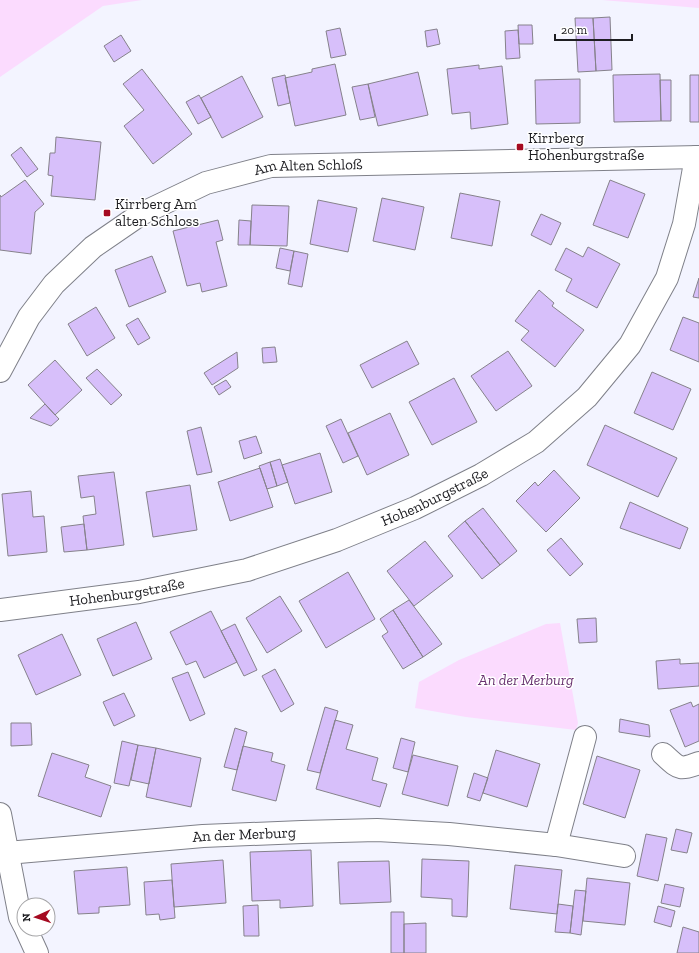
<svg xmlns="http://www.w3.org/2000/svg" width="699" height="953" font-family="'Zilla Slab',serif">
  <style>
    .green { fill: #fbdbfe }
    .building { fill: #d7bffa; stroke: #86828b }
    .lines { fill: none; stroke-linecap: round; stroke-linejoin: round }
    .minor-casing { stroke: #7f8089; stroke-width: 24 }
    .minor { stroke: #fff; stroke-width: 22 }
    .poi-dot { fill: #a50a21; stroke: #fff; stroke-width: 1.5 }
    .labels { text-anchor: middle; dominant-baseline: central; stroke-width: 3; stroke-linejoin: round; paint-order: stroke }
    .poi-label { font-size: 15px; fill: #1e1e22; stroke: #fff; text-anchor: start }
    .street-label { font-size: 15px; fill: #1e1e22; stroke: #fff }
    .park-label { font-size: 15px; font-style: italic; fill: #6a3471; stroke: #fff }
  </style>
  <rect width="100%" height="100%" fill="#f3f4ff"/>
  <path class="green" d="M0,0H142L103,6L0,77Z
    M602,0H699V8L614,1Z
    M560,623L578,723L576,730L466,717L415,708L419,682L459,660L546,624Z"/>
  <path class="building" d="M610,17L612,70L596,71L593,18Z
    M575,18H593L596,71L578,72Z
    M518,25H532L533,44H519Z
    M340,28L346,55L331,58L326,31Z
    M437,29L440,44L427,47L425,31Z
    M518,30L520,58L506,59L505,31Z
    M121,35L131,51L114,62L104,46Z
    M335,64L346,115L295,126L285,78L312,72V69Z
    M479,65V69L502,66L508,124L471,129L470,112L452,114L447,69Z
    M142,69L192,134L153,164L124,126L144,110L123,84Z
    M418,72L428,115L378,126L368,84Z
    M660,74L661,121L614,122L613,75Z
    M285,75L290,103L278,106L272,78Z
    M690,75H699V122H690Z
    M242,76L263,117L222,138L201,98Z
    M580,79V123L536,124L535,80Z
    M660,80H671V121H661Z
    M368,84L375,117L360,120L352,87Z
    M199,95L211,117L198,124L186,102Z
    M56,137L101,142L95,200L51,196L53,176L48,175L50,153H55Z
    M21,147L38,169L27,177L11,155Z
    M25,180L44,204L35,212L31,254L0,250V195L1,197Z
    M610,180L645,194L628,238L593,225Z
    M460,193L500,201L492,246L451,238Z
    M382,198L424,207L415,250L373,241Z
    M318,200L357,208L348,252L310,244Z
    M252,205L289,206L287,246L250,245Z
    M541,214L561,223L551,245L531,235Z
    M218,220L223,240L216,242L227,286L202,292L200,283L187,286L173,231Z
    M239,220L251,221L250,245H238Z
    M588,247L620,264L597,308L566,291L572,279L555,270L566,248L583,257Z
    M280,248L294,251L290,271L276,268Z
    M294,251L308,254L302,287L288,284Z
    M152,256L166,292L129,307L115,270Z
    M699,278V298L693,297Z
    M539,290L554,303L552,306L584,330L555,367L521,340L529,331L515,321Z
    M96,307L115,338L87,356L68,324Z
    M683,317L699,323V362L670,350Z
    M138,318L150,338L138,345L126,325Z
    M407,341L419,364L372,388L360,365Z
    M275,347L277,362L263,363L262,348Z
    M508,351L532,386L496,411L471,376Z
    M237,352L238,368L212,385L204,373Z
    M55,360L82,390L55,415L28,385Z
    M97,369L122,395L111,405L86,378Z
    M652,372L691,389L673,430L634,413Z
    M454,378L477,422L432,445L409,402Z
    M226,380L231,387L219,395L214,387Z
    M45,404L59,419L51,426L30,418Z
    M390,413L409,455L367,475L348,433Z
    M341,419L358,456L343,463L326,426Z
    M605,425L677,458L658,497L587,465Z
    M201,427L212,472L197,475L187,431Z
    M256,436L262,453L244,459L239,441Z
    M320,453L332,492L295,504L282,465Z
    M280,459L288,482L277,486L270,462Z
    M270,462L277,486L267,489L259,466Z
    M260,468L273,507L230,521L218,482Z
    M554,470L580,498L546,532L516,501L535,482L538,486Z
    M114,472L124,545L87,550L83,516L96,514L94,496L81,498L78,476Z
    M190,485L197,530L153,537L146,492Z
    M31,491L33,517L44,516L47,552L8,556L2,494Z
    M630,502L688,528L680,549L620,528Z
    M483,508L517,551L500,565L465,521Z
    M465,521L500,565L482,579L448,536Z
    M84,524L87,550L64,552L61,527Z
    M561,538L583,564L570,576L547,550Z
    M425,541L453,576L414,606L387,571Z
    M348,572L375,619L326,648L299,601Z
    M280,596L302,631L267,653L246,618Z
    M409,600L442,644L423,657L393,610Z
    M393,610L423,657L403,669L382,636L388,632L380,619Z
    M211,611L237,662L204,678L196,661L186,665L170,632Z
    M596,618L597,642L579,643L577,619Z
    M136,622L152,659L113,676L97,639Z
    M235,624L257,670L244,676L221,631Z
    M62,634L81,675L36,695L18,655Z
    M680,659V664L699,663V686L658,689L656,661Z
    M275,669L294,704L281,712L262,676Z
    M188,672L205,714L190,721L172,678Z
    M124,693L135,716L114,726L103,702Z
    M691,702L693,707L699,704V741L685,747L670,710Z
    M325,707L338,711L320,773L307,770Z
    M620,719L649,725L650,737L619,732Z
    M335,720L353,725L346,749L378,758L372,780L387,784L380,807L316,789Z
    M11,723H31L32,745L11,746Z
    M235,728L247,732L237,770L224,767Z
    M401,738L415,742L408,772L393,768Z
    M122,741L138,745L129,786L114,783Z
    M138,745L156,748L149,784L131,780Z
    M243,746L273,753L271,761L285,765L276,801L232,790Z
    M156,748L201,758L191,807L146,797Z
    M496,750L540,764L527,807L483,793Z
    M52,753L89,765L85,777L111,786L101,817L38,796Z
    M413,755L458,766L448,806L402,794Z
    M597,756L640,770L625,818L583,804Z
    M474,773L488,778L480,801L467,797Z
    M676,829L692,833L687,853L671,850Z
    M646,834L667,838L658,881L637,876Z
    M311,850L313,906L280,908V900L252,901L250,852Z
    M422,859L469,861L467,917L452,916V899L421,897Z
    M223,860L226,903L174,907L171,864Z
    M389,861L391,902L340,904L338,862Z
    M515,865L562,870L557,914L510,909Z
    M127,867L130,905L99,907V913L78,914L74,871Z
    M587,878L630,883L625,925L583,921Z
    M172,880L175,918L160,920L159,914L146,915L144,882Z
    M665,884L684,888L680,907L661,903Z
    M575,890L586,891L581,935L570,933Z
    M558,904L573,906L570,933L555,932Z
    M258,905L259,936H244L243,906Z
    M658,906L675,911L671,927L654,922Z
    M391,912H404V953H391Z
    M426,923V953H404V924Z
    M683,927L699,932V953H677Z"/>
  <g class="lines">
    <defs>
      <g id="minor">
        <path id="s1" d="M0,371L29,317L54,284L93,247L141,214L206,183L271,166L699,157"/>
        <path id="s2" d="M0,610L139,592L247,570L337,540L415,508L481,475L536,442L587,397L630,345L667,278L684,224L696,157"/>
        <path d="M663,754C679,768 678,771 699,763"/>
        <path d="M0,814L20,917L24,925"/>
        <path d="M556,845L585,737"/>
        <path id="s3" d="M7,853L203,836L302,832L377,830L449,834L556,845L624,856"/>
        <path d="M26,929L37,953"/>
      </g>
    </defs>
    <use href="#minor" class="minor-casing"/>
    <use href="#minor" class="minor"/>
  </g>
  <g class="poi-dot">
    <rect x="516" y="143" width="8" height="8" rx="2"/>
    <rect x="103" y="209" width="8" height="8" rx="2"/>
  </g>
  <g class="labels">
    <g class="poi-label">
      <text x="528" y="138">Kirrberg<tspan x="528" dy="17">Hohenburgstraße</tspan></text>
      <text x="115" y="204">Kirrberg Am<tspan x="115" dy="17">alten Schloss</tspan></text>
    </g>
    <g class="street-label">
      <text stroke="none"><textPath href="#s1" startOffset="391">Am Alten Schloß</textPath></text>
      <text stroke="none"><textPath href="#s2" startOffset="452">Hohenburgstraße</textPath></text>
      <text stroke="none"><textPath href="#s2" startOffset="128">Hohenburgstraße</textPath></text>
      <text stroke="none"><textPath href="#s3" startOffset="238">An der Merburg</textPath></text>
    </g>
    <g class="park-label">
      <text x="526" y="680">An der Merburg</text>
    </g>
  </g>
  <g transform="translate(36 917) rotate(267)"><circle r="19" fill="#ffffff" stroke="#a5a5a7"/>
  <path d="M0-3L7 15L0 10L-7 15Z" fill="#a50a21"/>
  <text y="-6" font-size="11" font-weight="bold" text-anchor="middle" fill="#1e1e22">N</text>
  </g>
  <path d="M555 34v6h77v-6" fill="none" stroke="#1e1e22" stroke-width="2"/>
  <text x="561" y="34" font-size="12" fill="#1e1e22" stroke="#ffffff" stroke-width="3" paint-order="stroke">20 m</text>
</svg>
